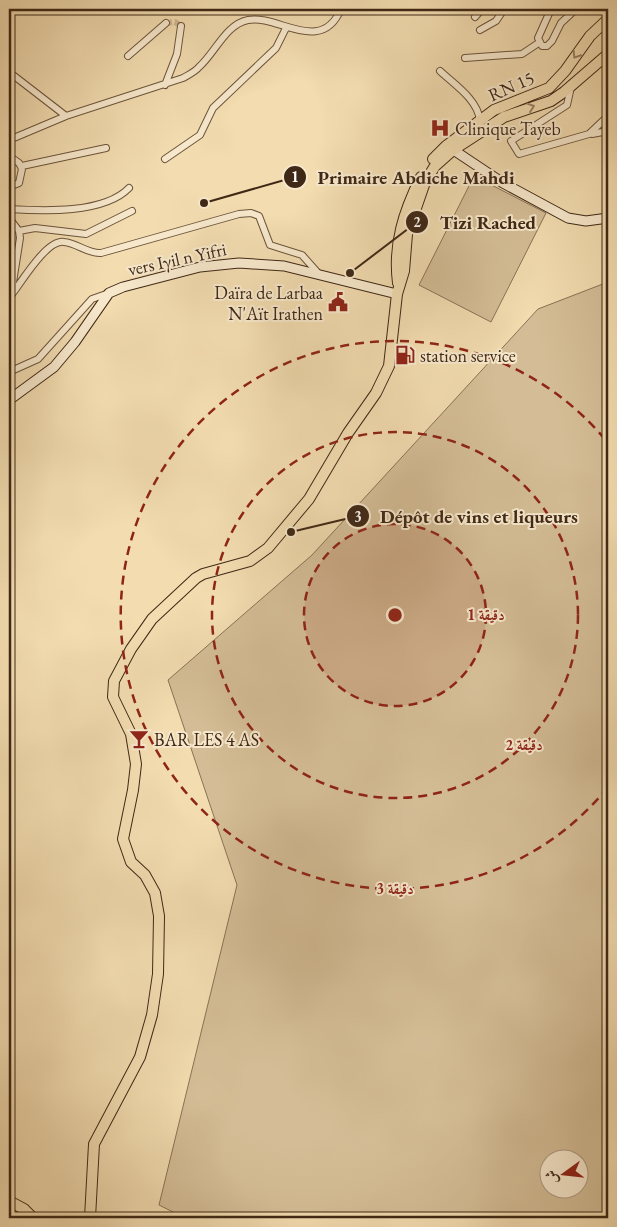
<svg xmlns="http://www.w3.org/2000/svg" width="617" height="1227" font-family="'EB Garamond',Amiri,serif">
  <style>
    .green { fill: #d4bd96; stroke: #8a7256; fill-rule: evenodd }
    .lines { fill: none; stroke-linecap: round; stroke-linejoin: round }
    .street-tunnel { stroke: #ceb891; stroke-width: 6; stroke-dasharray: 6 3; stroke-linecap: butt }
    .street-casing { stroke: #6c553c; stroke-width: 8 }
    .secondary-casing { stroke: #3f2816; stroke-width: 11 }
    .primary-casing { stroke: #3f2816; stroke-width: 12 }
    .street { stroke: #f7e8cc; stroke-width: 6 }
    .secondary { stroke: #f7e8cc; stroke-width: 9 }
    .primary { stroke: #f2dcb0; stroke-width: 10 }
    .oneway { stroke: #988263 }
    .ring { fill: none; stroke: #8f2418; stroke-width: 2.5; stroke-dasharray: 9 6 }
    .labels { text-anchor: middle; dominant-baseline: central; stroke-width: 4; stroke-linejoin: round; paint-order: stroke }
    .street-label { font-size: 18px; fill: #3f2816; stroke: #f7e8cc }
    .poi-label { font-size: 18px; fill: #3f2816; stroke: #f7e8cc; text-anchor: start }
    .centre { fill: #8f2418; stroke: #f7e8cc; stroke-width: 2.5 }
    .ring-label { font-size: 15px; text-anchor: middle; font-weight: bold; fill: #8f2418; stroke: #f7e8cc; stroke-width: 4; stroke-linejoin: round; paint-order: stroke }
    .leader { fill: none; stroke: #3f2816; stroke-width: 2 }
    .callout-dot { fill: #3f2816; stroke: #f7e8cc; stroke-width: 2 }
    .mark-label { font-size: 15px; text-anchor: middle; font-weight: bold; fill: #fff }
    .callout-label { font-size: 19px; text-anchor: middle; font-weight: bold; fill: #3f2816; stroke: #f7e8cc; stroke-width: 4; stroke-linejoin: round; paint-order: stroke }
  </style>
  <rect width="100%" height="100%" fill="#f2dcb0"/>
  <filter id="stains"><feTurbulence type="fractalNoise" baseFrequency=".004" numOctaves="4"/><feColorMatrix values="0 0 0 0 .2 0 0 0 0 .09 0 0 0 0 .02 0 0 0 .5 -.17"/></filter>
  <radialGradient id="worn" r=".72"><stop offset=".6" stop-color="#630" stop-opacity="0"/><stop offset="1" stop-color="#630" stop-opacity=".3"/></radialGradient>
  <path class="green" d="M474,176L546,213L491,322L419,285Z
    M608,282V1218H185L159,1205L237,885L168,680L312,555L538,309ZM550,1160H580V1190H550Z"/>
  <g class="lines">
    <path class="street-tunnel" d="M166,23L175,22L181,26"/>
    <defs>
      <path id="street" d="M551,9L538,38L542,46H547L552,41L561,23L576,9
        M475,17L482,9
        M480,30L496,21L504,9
        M128,56L166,23
        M465,58L522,54L540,42
        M440,71C455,85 477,99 480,120
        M9,72L66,116
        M165,85L177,54L181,26
        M571,87L567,105L511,141L519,154L589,134L608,116
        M592,134L608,131
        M9,140L66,116L183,78C188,75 195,72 199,67C215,53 226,24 248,20C278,14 321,56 341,9
        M9,156L19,163L22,169L19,183L9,187
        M165,159L200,135L213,108L276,48L286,28
        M22,166L106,148
        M9,209C43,211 104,214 129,188
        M9,218L19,231L20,238L11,295
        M19,231L35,228L86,234L132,211
        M9,298C20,285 46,239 64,242C77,243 88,254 101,253L239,214L251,213L259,216L270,245L302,255L318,273
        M9,372L38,359L92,299L109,293"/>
      <path id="secondary" d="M449,147L503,183L568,218L586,221L608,218
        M9,400L54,367L75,342L109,293L123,287L200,267L239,263L284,266L397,294"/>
      <path id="primary" d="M433,159L446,146L494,110L549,88L565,71L590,36L608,19
        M398,283C393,244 404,211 421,177
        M9,1201L24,1209L33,1218
        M90,1218L94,1144L140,1057L152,1015L158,974L159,916L155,893L145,875L131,862L123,839L133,790L136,764L131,734L113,697L114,681L131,649L152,619L196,578L203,574L250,561L268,548L309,499L348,433L376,393L389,366L397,294L404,271L407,234L425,182L435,166L453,150L504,117L551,101L564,92L608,54"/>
    </defs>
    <use href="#street" class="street-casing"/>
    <use href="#secondary" class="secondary-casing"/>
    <use href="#primary" class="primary-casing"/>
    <use href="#street" class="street"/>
    <use href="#secondary" class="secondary"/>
    <use href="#primary" class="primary"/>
  </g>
  <defs><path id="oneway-chevron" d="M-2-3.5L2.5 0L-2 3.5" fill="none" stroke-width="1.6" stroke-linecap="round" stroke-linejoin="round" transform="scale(1.25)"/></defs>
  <g class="oneway">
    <use href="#oneway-chevron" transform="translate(576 55) rotate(122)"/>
    <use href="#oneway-chevron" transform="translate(531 107) rotate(-19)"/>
  </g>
  <circle cx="395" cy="615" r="91" fill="#8f2418" fill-opacity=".12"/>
  <g class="ring">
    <circle cx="395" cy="615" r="91"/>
    <circle cx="395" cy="615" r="183"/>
    <path d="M608 787A274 274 0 1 1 608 443"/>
  </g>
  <defs>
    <symbol id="hospital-bare" viewBox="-9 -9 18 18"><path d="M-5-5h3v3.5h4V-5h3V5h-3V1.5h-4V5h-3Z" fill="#8f2418" stroke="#f7e8cc" stroke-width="2.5" paint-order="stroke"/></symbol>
    <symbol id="civic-bare" viewBox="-9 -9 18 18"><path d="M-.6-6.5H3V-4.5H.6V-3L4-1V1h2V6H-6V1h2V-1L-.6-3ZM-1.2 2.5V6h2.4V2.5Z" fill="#8f2418" stroke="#f7e8cc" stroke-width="2.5" paint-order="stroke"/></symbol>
    <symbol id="fuel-bare" viewBox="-9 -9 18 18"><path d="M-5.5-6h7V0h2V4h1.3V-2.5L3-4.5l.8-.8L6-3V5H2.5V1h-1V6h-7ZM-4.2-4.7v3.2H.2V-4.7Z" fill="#8f2418" stroke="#f7e8cc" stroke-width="2.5" paint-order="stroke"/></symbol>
    <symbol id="bar-bare" viewBox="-9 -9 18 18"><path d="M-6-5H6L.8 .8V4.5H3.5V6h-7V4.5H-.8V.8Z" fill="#8f2418" stroke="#f7e8cc" stroke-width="2.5" paint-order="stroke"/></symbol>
  </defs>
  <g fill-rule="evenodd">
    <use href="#hospital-bare" x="426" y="114" width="28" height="28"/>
    <use href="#civic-bare" x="324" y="288" width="28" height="28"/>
    <use href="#fuel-bare" x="391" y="341" width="28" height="28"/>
    <use href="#bar-bare" x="125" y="725" width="28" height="28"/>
  </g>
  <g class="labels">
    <g class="street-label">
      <text transform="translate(511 86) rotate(-24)">RN 15</text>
      <text transform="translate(177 259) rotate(-12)">vers Iγil n Yifri</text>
    </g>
    <g class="poi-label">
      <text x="455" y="128">Clinique Tayeb</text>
      <text x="323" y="292" text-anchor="end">Daïra de Larbaa<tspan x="323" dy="21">N'Aït Irathen</tspan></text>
      <text x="420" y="355">station service</text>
      <text x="154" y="739">BAR LES 4 AS</text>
    </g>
  </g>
  <circle cx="395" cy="615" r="8" class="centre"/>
  <g class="ring-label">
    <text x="486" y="620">1 دقيقة</text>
    <text x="524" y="750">2 دقيقة</text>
    <text x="395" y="894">3 دقيقة</text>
  </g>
  <path class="leader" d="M204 203L295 177M350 273L417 222M291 532L358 516"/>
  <g class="callout-dot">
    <circle cx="204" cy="203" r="5"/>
    <circle cx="350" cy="273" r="5"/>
    <circle cx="291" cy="532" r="5"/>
    <circle cx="295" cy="177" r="12"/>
    <circle cx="417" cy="222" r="12"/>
    <circle cx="358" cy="516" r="12"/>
  </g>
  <g class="mark-label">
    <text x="295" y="182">1</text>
    <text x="417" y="227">2</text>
    <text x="358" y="522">3</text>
  </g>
  <g class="callout-label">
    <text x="416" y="184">Primaire Abdiche Mahdi</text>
    <text x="488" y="229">Tizi Rached</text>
    <text x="479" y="523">Dépôt de vins et liqueurs</text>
  </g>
  <rect width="617" height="1227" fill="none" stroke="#f2dcb0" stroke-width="30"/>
  <rect x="10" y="10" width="597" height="1207" fill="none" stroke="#3f2816" stroke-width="2.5"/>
  <rect x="15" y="15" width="587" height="1197" fill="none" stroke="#3f2816"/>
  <g transform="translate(564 1174) rotate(255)"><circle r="24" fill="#f7e8cc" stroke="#ad9b83"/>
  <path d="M0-4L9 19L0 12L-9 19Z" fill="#8f2418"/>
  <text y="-8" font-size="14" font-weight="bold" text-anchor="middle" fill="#3f2816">ش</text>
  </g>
  <rect width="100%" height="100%" filter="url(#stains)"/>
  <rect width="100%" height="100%" fill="url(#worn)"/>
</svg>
